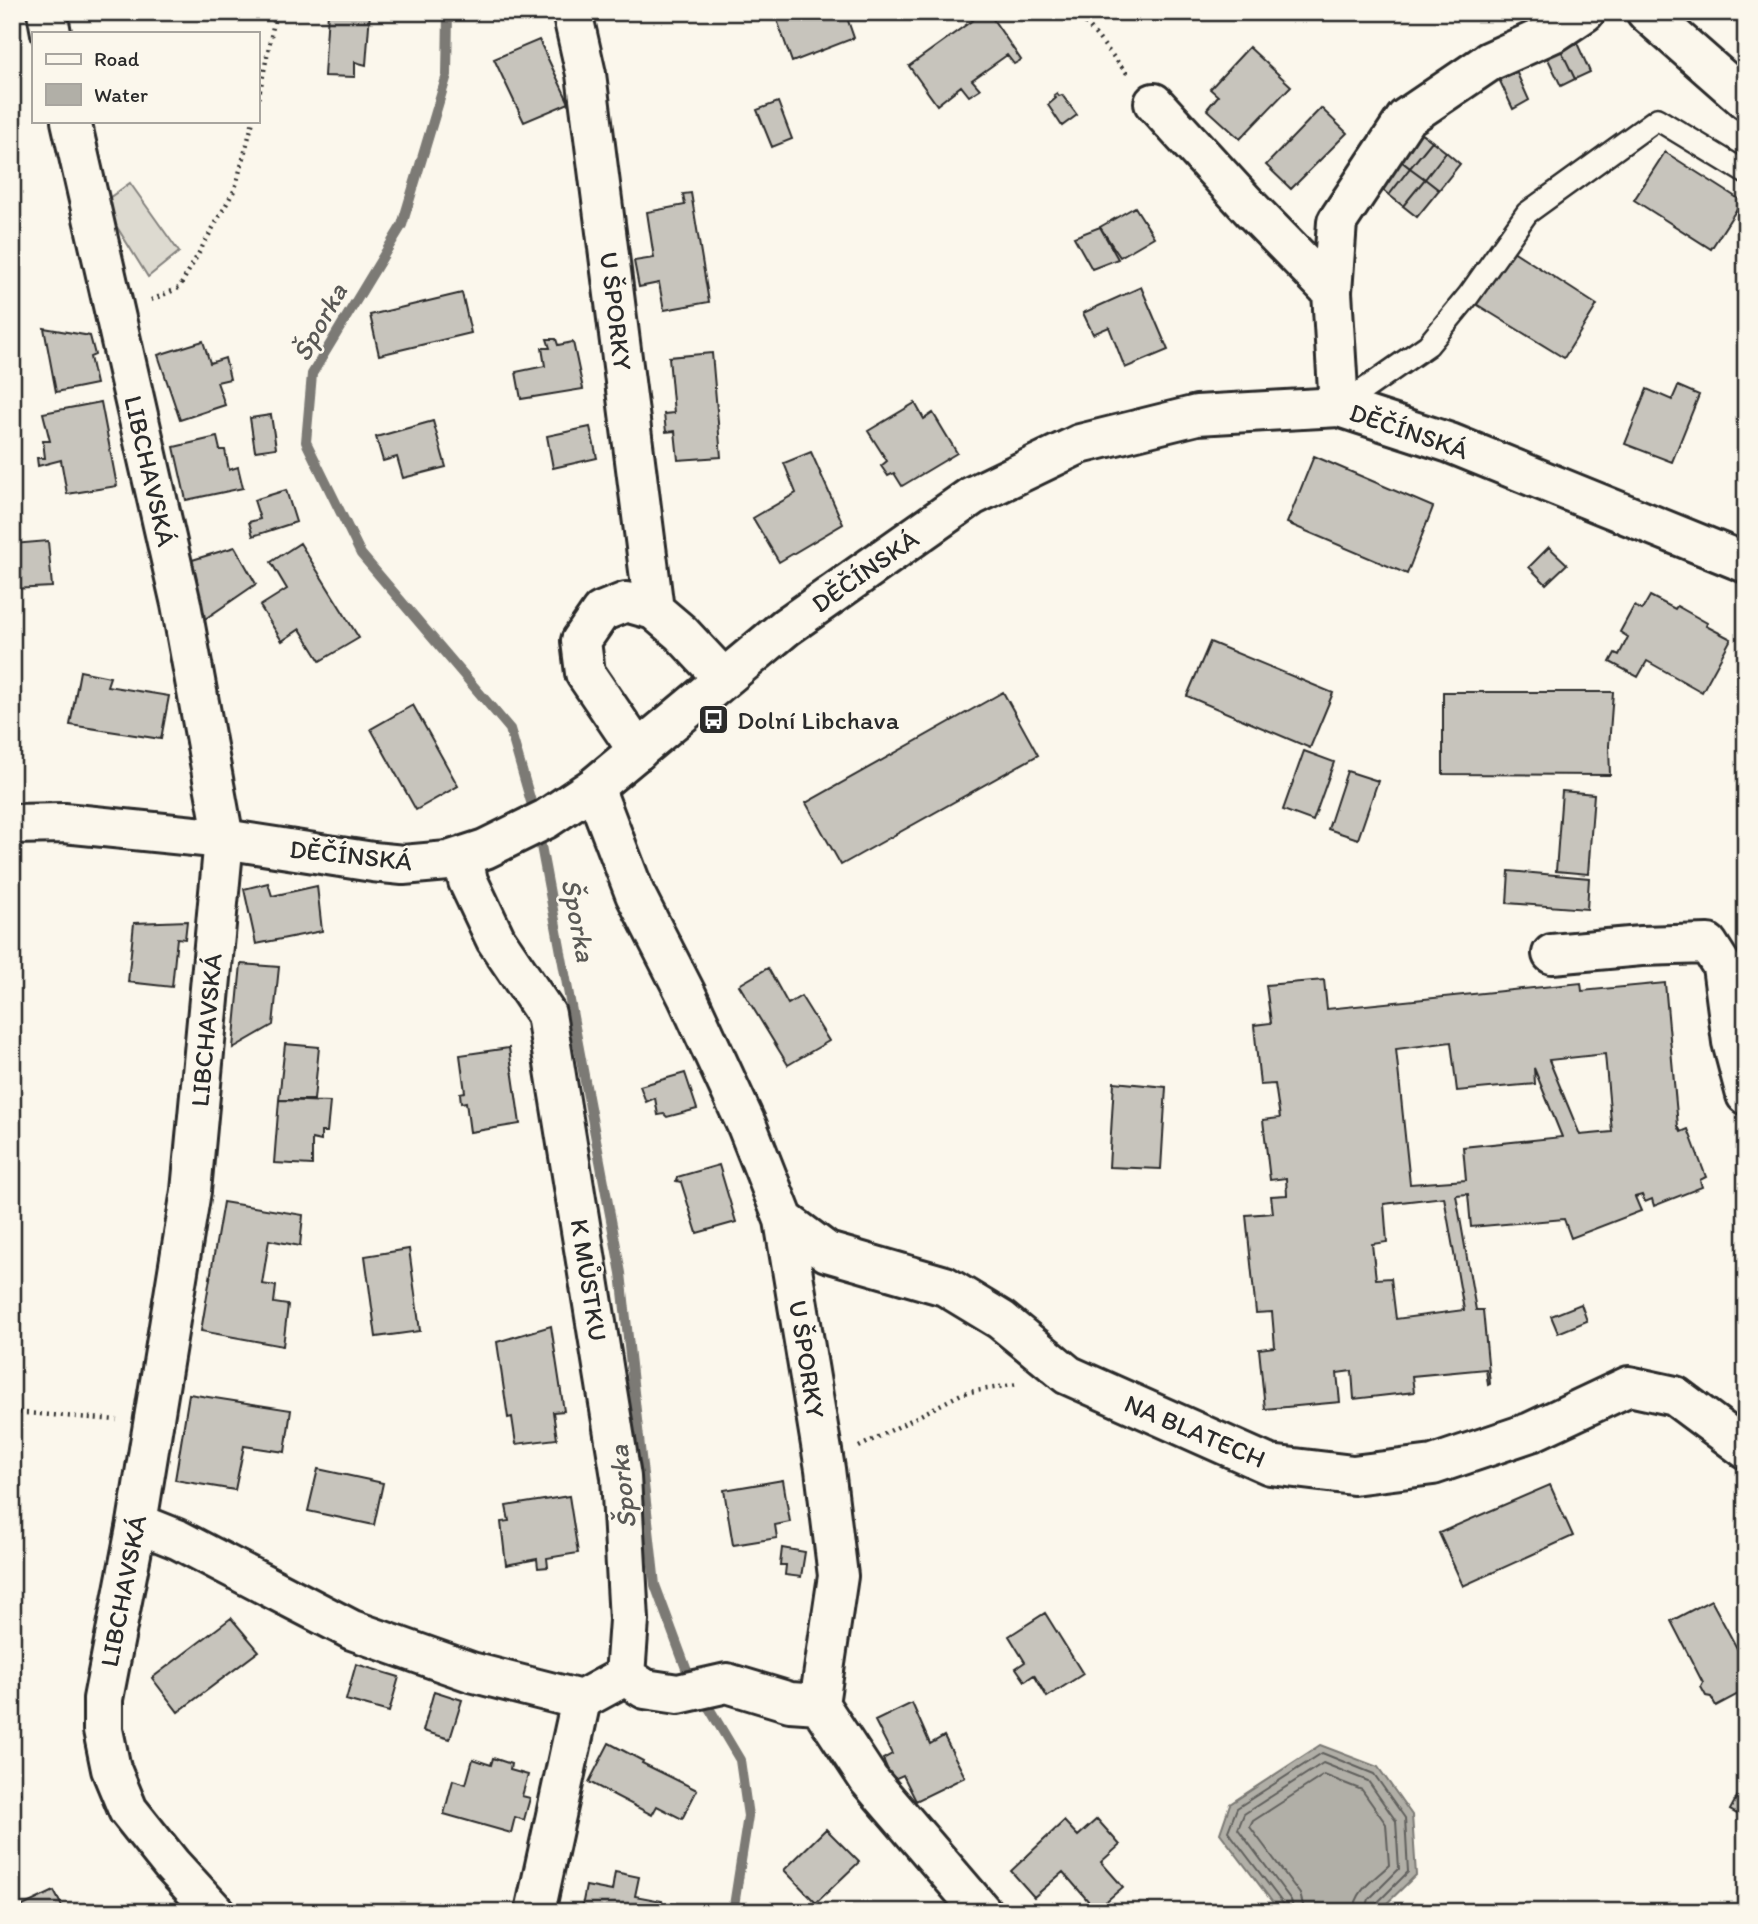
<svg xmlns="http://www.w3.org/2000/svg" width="1758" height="1924" font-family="Itim,sans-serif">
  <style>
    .green { fill: #dddad0; stroke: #84827e; stroke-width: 2 }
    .water { fill: #b1afa7; stroke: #7b7a75; stroke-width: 2 }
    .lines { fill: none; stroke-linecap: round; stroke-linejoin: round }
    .shore { stroke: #61605d; stroke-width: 2 }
    .stream { stroke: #7b7a75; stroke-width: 10 }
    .building { fill: #c7c4bc; stroke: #2b2b2b; stroke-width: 2; fill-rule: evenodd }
    .service-casing { stroke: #2b2b2b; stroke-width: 26 }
    .minor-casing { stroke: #2b2b2b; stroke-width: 44 }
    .secondary-casing { stroke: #2b2b2b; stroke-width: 44 }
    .path { stroke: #2b2b2b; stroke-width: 4.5; stroke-dasharray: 2 5; stroke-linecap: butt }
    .service { stroke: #fbf7ec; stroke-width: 21 }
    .minor { stroke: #fbf7ec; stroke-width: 38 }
    .secondary { stroke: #fbf7ec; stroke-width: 38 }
    .labels { text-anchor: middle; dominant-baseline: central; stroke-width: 5; stroke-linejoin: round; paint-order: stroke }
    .street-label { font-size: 26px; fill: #2b2b2b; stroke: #fbf7ec }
    .poi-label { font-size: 26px; fill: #2b2b2b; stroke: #fbf7ec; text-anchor: start }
    .water-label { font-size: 28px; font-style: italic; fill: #5a5956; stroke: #fbf7ec }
  </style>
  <rect width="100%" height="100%" fill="#fbf7ec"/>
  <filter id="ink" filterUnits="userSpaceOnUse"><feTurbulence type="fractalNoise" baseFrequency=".0143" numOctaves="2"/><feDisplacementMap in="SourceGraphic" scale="14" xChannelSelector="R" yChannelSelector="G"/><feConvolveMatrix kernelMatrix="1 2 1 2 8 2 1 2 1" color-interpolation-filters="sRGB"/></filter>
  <g filter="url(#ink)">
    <path class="green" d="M130,183L179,252L148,277L102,203Z"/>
    <path class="water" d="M1320,1745L1378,1767L1412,1815L1416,1875L1378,1912H1280L1220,1833L1230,1804Z"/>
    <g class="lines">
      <path class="shore" d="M1285,1912L1284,1905L1228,1831L1237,1808L1322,1753L1374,1774L1405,1818L1408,1872L1376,1904L1374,1912
        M1294,1912L1291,1900L1238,1829L1244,1814L1323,1763L1368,1781L1396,1821L1399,1869L1369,1899L1365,1912
        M1305,1912L1300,1894L1250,1827L1253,1821L1324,1775L1362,1790L1386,1824L1389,1865C1375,1879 1355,1890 1354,1912"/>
      <path class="stream" d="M448,12L447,75L402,225L312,374L306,442L361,554L510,729L536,819L621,1273L655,1585L687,1671L740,1760L748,1816L733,1912"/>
    </g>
    <path class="building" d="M328,12H370L366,65L355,62V77L324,76Z
      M779,12H845L854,38L792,62L775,14Z
      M984,12H988L1021,60L1014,64L1007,55L972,80L980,89L969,96L961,86L937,105L909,66Z
      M539,40L569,103L524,122L494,59Z
      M1577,43L1590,72L1575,79L1561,50Z
      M1249,47L1291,86L1240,139L1207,109L1218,96L1210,89Z
      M1561,50L1575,79L1561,86L1547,57Z
      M1516,71L1529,100L1513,109L1499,79Z
      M1057,93L1059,96L1062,95L1077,115L1062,126L1048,105L1056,98L1054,95Z
      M778,102L792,139L772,147L757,110Z
      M1321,108L1347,133L1291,189L1266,165Z
      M1417,130L1432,141L1410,168L1396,157Z
      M1432,141L1446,152L1425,179L1410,168Z
      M1446,152L1460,164L1439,190L1425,179Z
      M1665,152L1742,201L1711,249L1634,200Z
      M1396,157L1410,168L1389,195L1375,184Z
      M1410,168L1425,179L1403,206L1389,195Z
      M1425,179L1439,190L1417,217L1403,206Z
      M691,193L709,302L664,310L659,283L639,287L634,261L654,258L647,212L685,205L683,194Z
      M1135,207L1154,237L1120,257L1100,227Z
      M1100,227L1118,259L1092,269L1074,237Z
      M1510,249L1597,305L1564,358L1476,304Z
      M1141,287L1168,350L1125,368L1109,327L1093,334L1083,313Z
      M462,293L471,333L379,355L370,315Z
      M44,328L90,336L95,355L90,357L96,384L56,392Z
      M547,339H556L558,345L573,342L583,389L521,399L516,372L545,366L542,348H550Z
      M203,341L210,363L225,358L230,379L217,382L225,405L180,420L158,355Z
      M712,353L721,457L678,460L675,431L666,432L664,414L674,413L669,357Z
      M1678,386L1699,395L1672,462L1625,444L1647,389L1672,400Z
      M101,402L117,486L67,494L61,460L38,466L37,458H45L43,441H50L43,413Z
      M915,403L924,419L933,413L957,453L902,486L894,473L888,476L881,466L887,461L868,431Z
      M271,415L276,448L255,451L250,418Z
      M433,421L446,467L403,478L397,457L383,461L376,437Z
      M590,427L597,458L553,468L547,436Z
      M217,437L220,450H225L229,470L238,467L243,488L186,500L174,447Z
      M811,452L843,524L779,562L753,518L796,493L784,463Z
      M1314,456L1433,507L1407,574L1287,523Z
      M286,490L296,522L253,536L249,522L260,519L254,500Z
      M12,541L13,544L48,541L52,587L12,589Z
      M300,543L359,638L320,661L300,629L282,641L260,606L287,589L271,562Z
      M235,547L256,584L202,621L189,561Z
      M1549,547L1567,564L1546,584L1529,567Z
      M1650,596L1675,609L1677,606L1707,623L1706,626L1731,639L1702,692L1647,661L1638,677L1610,662L1615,653L1619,655L1628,637L1620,632L1634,606L1642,610Z
      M1210,642L1333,693L1310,748L1187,696Z
      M80,671L110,677L107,686L169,696L161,739L70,725Z
      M1003,692L1038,755L841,865L806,803Z
      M1443,692H1613L1609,746L1610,775L1443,774Z
      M413,705L458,786L416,810L371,729Z
      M1304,751L1334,762L1313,821L1283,810Z
      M1347,771L1378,781L1358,839L1328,829Z
      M1562,791L1594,794L1588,874L1556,871Z
      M1509,871L1589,878L1587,909L1507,903Z
      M268,883L272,896L317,886L322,931L256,944L244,889Z
      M187,921L185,939L177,938L172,987L128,982L134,923Z
      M241,964L279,967L273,1025L233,1048Z
      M768,968L788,1004L801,996L829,1041L788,1065L739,985Z
      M1324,980L1327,1009L1581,983L1582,991L1665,983L1678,1126L1681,1132L1688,1129L1706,1177L1700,1180L1702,1187L1654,1206L1652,1199L1645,1202L1642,1195L1635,1197L1641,1211L1571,1238L1564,1219L1471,1227L1468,1194L1456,1195L1476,1310H1483L1490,1384L1488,1385L1486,1369L1412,1376L1414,1392L1354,1399L1352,1371L1337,1373L1340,1402L1265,1409L1259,1349L1275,1347L1272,1312L1256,1313L1246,1215L1273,1213L1271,1196L1287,1195L1286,1178L1270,1180L1263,1120L1280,1118L1275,1084L1260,1085L1254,1025L1271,1023L1266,985ZM1451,1042L1457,1091L1535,1084L1534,1068L1562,1137L1463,1147L1466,1180L1410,1184L1396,1049ZM1605,1054L1612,1132L1580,1135L1549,1060ZM1444,1197L1464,1310L1396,1319L1391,1278L1376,1279L1372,1244L1387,1242L1384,1204Z
      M285,1044L319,1047L314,1100H279Z
      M509,1048L520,1124L470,1132L466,1102L461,1103L460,1093L465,1092L460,1055Z
      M685,1073L697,1109L667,1117L664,1114L658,1115L655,1098L646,1102L640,1086Z
      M1114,1082L1166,1087L1161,1169L1109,1167Z
      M279,1100L330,1102L327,1132H321V1141L312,1139V1165L274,1163Z
      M719,1165L736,1222L697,1233L681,1182L676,1181L677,1177Z
      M223,1202L303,1215L300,1246L269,1240L262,1284L276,1286L274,1303L288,1305L283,1346L201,1331Z
      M409,1249L420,1331L376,1337L365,1256Z
      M1581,1304L1587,1321L1558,1333L1551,1316Z
      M551,1326L564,1411L553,1412L557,1439L516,1444L512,1417L508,1418L497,1342Z
      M189,1394L291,1410L285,1452L244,1446L235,1490L175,1480Z
      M318,1469L383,1483L374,1525L308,1511Z
      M783,1480L790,1522L775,1525L777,1538L733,1545L724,1490Z
      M1550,1485L1573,1536L1463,1586L1439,1533Z
      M569,1496L578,1553L547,1558L548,1567L538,1568L537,1559L506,1565L501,1522L509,1521L506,1506Z
      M782,1548L805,1552L801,1577L785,1575L786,1565H780Z
      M1711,1600L1746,1665V1690L1716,1706L1711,1697L1706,1696L1701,1687L1703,1683L1671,1621Z
      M1045,1613L1083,1674L1047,1697L1034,1675L1025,1681L1016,1668L1025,1662L1009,1636Z
      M231,1618L259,1651L178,1712L152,1678Z
      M356,1664L399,1677L389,1712L346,1700Z
      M434,1691L462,1700L450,1739L423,1731Z
      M912,1703L930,1744L944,1736L965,1777L916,1801L903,1775L892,1780L883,1759L892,1754L875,1721Z
      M609,1743L643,1761L642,1763L697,1790L682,1819L657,1806L652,1815L589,1782Z
      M493,1758L511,1764L510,1770L528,1775L522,1796L530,1798L524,1820L515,1817L511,1833L444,1814L453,1780L466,1784L473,1759L491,1765Z
      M12,1775L20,1793L12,1797Z
      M1746,1780V1819L1730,1810Z
      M1097,1819L1120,1845L1101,1862L1123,1887L1096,1910L1063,1872L1034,1897L1011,1871L1064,1821L1078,1836Z
      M826,1829L859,1862L816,1903L784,1870Z
      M615,1872L639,1877L635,1896L662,1901L660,1912H581L586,1886L612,1891Z
      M54,1891L65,1912H12V1911Z"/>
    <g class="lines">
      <defs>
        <path id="service" d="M1339,407L1428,345L1469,295L1527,213L1657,119L1746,173"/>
        <path id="minor" d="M47,12L51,33
          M572,12L586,74L654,610
          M1646,12L1746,100
          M1154,103L1251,209L1332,292L1339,407
          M71,121L181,604L224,839L191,1191L137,1523L103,1699V1730L111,1769L128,1810L171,1864L215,1912
          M1332,292L1337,222L1406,118L1490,61L1555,32L1585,12
          M638,751L585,673L581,641L601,612L626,602L654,610L681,633L723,678
          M594,787L635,894L687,996L747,1126L784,1220L825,1469L838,1576L819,1704L869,1780L982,1912
          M463,857L468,881L496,940L546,1014L621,1477L629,1620L625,1676L581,1700L535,1912
          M1552,954L1641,946L1708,944L1722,966L1732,1042L1746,1095
          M784,1220L827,1252L945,1286L1001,1320L1068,1375L1270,1465L1353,1475L1433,1465L1531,1432L1629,1386L1675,1396L1746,1449
          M137,1523L177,1539L352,1630L471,1672L581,1700
          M625,1676L645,1689L678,1694L727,1683L790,1702L819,1704"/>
        <path id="secondary" d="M12,824L64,823L224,839L373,862L403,865L448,861L485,849L546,819L594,787L786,627L972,496L1080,444L1197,415L1339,407L1450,443L1746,563"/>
      </defs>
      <use href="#service" class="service-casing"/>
      <use href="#minor" class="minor-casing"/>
      <use href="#secondary" class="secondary-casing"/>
      <path class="path" d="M1077,12L1130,77
        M257,105L276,12
        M151,300L179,288L235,189L253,121
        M12,1412L117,1420
        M859,1447L963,1393L1018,1384"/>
      <use href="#service" class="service"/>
      <use href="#minor" class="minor"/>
      <use href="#secondary" class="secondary"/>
    </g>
  </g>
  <defs>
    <symbol id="bus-square" viewBox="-11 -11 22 22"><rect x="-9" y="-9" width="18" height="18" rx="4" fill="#2b2b2b" stroke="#fbf7ec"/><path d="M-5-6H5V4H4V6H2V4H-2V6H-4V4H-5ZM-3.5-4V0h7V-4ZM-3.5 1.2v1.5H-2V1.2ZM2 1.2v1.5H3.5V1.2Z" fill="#fff"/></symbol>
  </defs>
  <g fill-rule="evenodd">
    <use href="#bus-square" x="696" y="702" width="35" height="35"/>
  </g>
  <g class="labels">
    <g class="street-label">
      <text transform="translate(616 311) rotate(83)">U ŠPORKY</text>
      <text transform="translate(1409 431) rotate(19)">DĚČÍNSKÁ</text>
      <text transform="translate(150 471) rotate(77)">LIBCHAVSKÁ</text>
      <text transform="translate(865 571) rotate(-35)">DĚČÍNSKÁ</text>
      <text transform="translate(351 855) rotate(6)">DĚČÍNSKÁ</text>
      <text transform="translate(206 1030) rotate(-85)">LIBCHAVSKÁ</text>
      <text transform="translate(589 1280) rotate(81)">K MŮSTKU</text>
      <text transform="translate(807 1359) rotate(81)">U ŠPORKY</text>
      <text transform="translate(1195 1431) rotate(23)">NA BLATECH</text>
      <text transform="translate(123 1591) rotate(-79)">LIBCHAVSKÁ</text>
    </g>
    <g class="poi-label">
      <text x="737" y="720">Dolní Libchava</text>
    </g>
    <g class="water-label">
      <text transform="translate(319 322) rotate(-61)">Šporka</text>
      <text transform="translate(579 920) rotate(79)">Šporka</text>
      <text transform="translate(622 1487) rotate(-96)">Šporka</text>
    </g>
  </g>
  <rect width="1758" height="1924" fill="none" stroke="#fbf7ec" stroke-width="42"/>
  <rect x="21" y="21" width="1716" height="1882" fill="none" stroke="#2b2b2b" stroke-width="2.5" filter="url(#ink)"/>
  <rect x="32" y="32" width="228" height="91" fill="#fbf7ec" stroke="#a8a59f" stroke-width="2"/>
  <rect x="46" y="54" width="35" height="10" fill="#fbf7ec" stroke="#a8a59f" stroke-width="2"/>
  <text x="94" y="66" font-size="21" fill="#2b2b2b">Road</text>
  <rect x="46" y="84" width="35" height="21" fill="#b1afa7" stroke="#a8a59f" stroke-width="2"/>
  <text x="94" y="102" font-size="21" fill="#2b2b2b">Water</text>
</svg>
